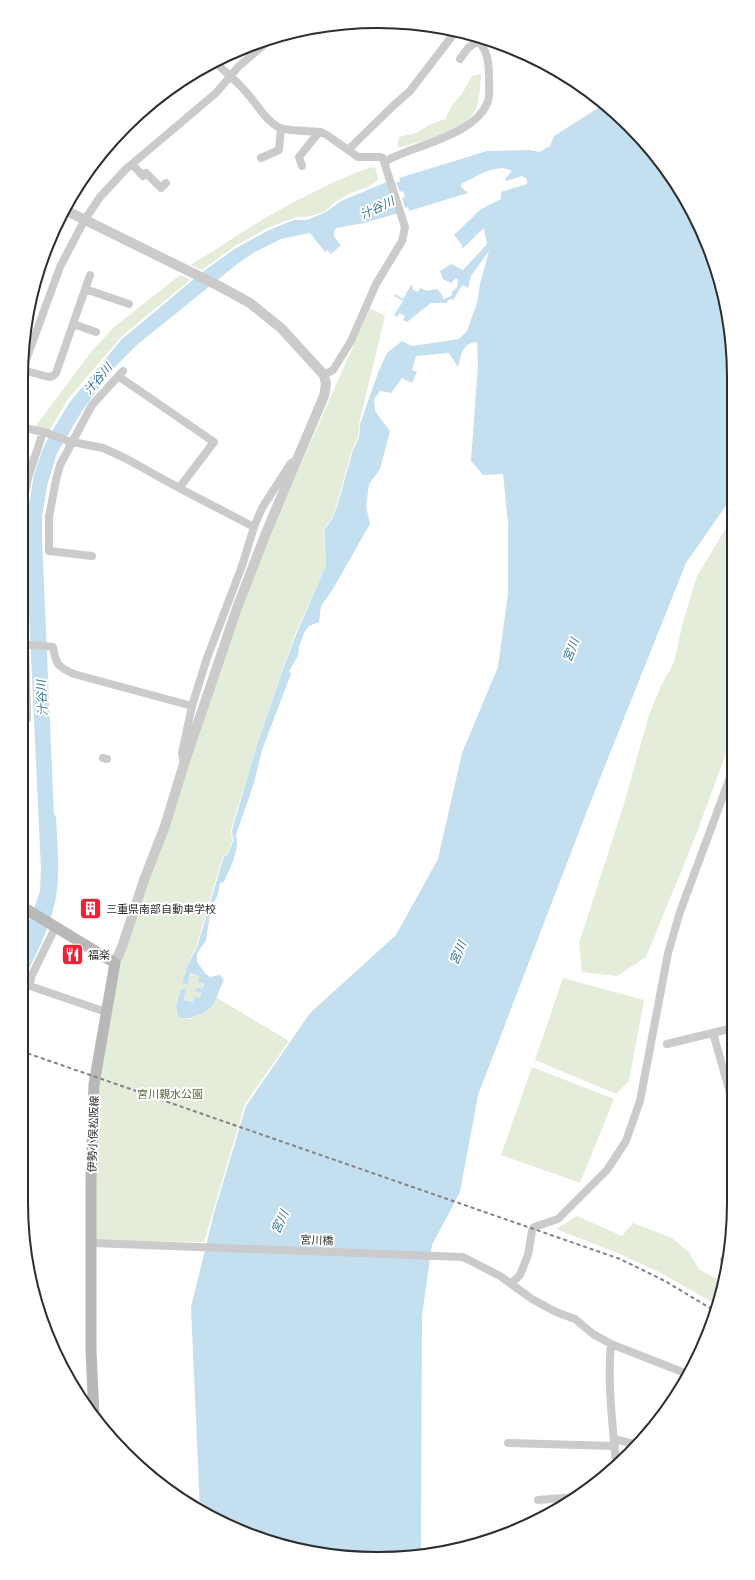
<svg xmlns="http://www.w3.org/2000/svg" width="755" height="1580" font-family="'Asap Condensed','Noto Sans JP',sans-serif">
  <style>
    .green { fill: #e4edda }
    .water { fill: #c4dfef }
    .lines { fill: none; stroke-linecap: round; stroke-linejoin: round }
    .minor { stroke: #cbcbcb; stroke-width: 8 }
    .tertiary { stroke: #cbcbcb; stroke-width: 10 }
    .secondary { stroke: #b8b8b8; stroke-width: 11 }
    .rail { stroke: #838383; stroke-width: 2; stroke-dasharray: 4 3; stroke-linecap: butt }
    .labels { text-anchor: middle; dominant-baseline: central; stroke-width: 4; stroke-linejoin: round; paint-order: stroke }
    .poi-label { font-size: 11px; fill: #2e2e2e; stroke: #fff; text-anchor: start }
    .park-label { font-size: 11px; fill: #526e37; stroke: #fff }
    .street-label { font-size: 11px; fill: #2e2e2e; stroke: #fff }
    .water-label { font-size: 12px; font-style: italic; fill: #347497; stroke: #fff }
    .rim { fill: none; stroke: #2e2e2e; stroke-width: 2 }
  </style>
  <rect width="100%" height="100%" fill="#fff"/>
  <path class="green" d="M481,74C480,86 480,104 473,114C458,135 421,141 397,148L399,137L416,133L429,125L445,119L451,107L463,92L472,76Z
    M371,167L376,169L378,180L368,187L348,194L334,203L324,212L307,217H296L268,228L235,246L202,270L190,265C214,251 237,235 260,221C296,200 332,181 371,167Z
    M180,275L190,280L121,337L68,399L49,431L35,427L91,352L114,327Z
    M370,308L385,316L359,424L358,438L352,450L336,507L331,520L323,530L326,565L295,635L282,671L256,748L231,830L232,841L228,855L223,856L196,947L187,965L182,983L188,985L190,974L199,976L198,982L203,984L202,988L197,986L195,992L201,994L200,998L194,996L193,1002L184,999L186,989L181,987C177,1005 167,1018 192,1019L195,1016L207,1012L217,998L289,1041L245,1104L204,1242L92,1241L95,1076L106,1012L125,947L184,764L268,539Z
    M21,454L31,456L21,494Z
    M732,518V732L723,762L694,840L646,957L617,976L582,972L579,943L624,804L649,715L660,688L674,662L683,622L697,576Z
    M563,978L644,1000L629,1081L616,1094L535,1060Z
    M532,1067L614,1099L580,1183L501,1155Z
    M577,1216L622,1236L633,1223L672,1238L688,1251L700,1270L717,1279L723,1286L717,1305L659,1272L620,1254L556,1229Z"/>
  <path class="water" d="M603,103L660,161L707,241L731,331L732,497L686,563L587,811L478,1095L460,1192L432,1245L422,1316L421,1556L308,1552L200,1511L191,1307L214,1213L246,1106L310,1013L396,935L438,859L462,753L498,667L508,593V523L503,474L483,475L471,461L478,364L477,342C462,343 462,354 458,367L449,353L416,356L412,370L417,372L412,383L402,378L391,393L380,391L374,399L375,411L390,431L380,469L369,484L366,506L370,524L333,589L321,606L319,622L309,626L304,633L299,647L298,656L289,671L291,674L262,750L254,783L236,835C240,851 230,867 224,882L220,883L218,894L213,905L210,915L206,940L197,954V962L205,973L210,977L220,975L224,980C218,990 217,1004 207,1011C202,1015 196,1014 192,1018H181L177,1014L176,1006L181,988L186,989L184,1000L193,1002L194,996L200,998L201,993L195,992L197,987L202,988L204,984L198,982L199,976L190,973L188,985L182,983L187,966L197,947L224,856L228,855L233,841L232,830L256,748L282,672L296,635L326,565L324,530L331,521L337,507L353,450L359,438L360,424L379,370L387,353L402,341L412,346L426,344L459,339L467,331L477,303L480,284L489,251L471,276L468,288L463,285C458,290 457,295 453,300L450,299L446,303H431L407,322L403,320L405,316L399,313L397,317L394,315L403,301L394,296L395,294L403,299L411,285H413L412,289L418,292L420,288L427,291L437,289L443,296V299L451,296L452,292L457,287L458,280L456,278L451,283L443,279L440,271L451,264L463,270L487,244L484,228L462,249V245L454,235L481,209L501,199V192L527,184V179L522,176L506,181L505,179L512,171C496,162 476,177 461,184V187L468,193L409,211L408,207L405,208L402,198L405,197L403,191L400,192L396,183L400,181L399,178L487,151L531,150L539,152L550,146L554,136L595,110Z
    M389,181L399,213L364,223L336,228C331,235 336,239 341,245L331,254L327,250L325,252L310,233L281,239L253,253L236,265L138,344L114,368L82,411L57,453L48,482L42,516V538L54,815L56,816C57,844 61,874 55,902C49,931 34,958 21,985V937L31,917L40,891L41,869L27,571V516L34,475L42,451L48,438L69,403L121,340L201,273L236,248L269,230L294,220H307L326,212L341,201Z"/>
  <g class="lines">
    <path class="minor" d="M460,59L468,48L479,40
      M215,62C225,72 237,81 246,92C256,103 266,121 280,128C287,131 312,131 321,132L327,135L358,157H380L383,158L384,162L405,227L402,241L376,284L351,341L333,370L324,375
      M349,149L393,106L410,91L456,31
      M261,158L279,150L281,128
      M384,162C413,145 476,136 488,101C490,94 489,86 489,79C489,61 488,52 476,37
      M132,164L143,176L146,173L161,188L166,183
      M302,166L299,157L319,132
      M85,289L129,304
      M73,324L96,332
      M22,370L49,377L53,376L56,373L90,275
      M22,371L60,267L84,221L100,197L126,169L216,93L239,66L271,39
      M118,376L214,442L179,488
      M21,427L47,433L68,441L103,448L125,458L179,488L254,527
      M92,556L49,551V517L56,480L60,465L92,405L123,371
      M21,644L53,647C56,665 58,667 74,674L192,706L182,753L184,764
      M192,706L207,658L242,566L254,527L262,508L291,463L295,461
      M27,719L22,509L28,478L43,432
      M103,758L107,759
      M56,926L31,977L30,986L106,1012
      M713,1033L734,1107
      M667,1044L733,1028
      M534,1227L558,1219L607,1170L626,1141L640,1101L668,953L680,912L732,772
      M92,1243L463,1257L500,1276L532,1299L556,1312L575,1319L593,1334L611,1344L685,1373
      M727,1271L724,1260L728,1259
      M511,1284L520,1275L528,1255L532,1231
      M611,1344C607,1384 613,1425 616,1465
      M614,1439L638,1445
      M508,1443L615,1446
      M538,1500L576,1497"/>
    <path class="tertiary" d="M65,210L219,286L250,303L281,328L324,375L326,384L324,396L266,533L237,608L184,764L165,826L144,880L122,947L115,963"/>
    <path class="secondary" d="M21,906L115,963L94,1084L91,1181V1350L94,1417"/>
    <path class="rail" d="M21,1051L620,1259L665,1281L715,1311"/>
  </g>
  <defs>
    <symbol id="building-square" viewBox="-11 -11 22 22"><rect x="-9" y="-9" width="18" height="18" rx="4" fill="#f61e34" stroke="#fff"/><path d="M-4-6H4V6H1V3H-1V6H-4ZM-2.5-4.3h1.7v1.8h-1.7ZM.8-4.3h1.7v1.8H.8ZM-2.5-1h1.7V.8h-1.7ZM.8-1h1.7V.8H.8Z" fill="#fff"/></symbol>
    <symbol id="restaurant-square" viewBox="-11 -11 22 22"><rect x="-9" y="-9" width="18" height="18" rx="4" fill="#f61e34" stroke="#fff"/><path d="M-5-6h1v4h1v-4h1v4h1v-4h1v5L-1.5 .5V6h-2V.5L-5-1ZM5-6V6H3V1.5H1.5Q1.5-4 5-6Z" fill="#fff"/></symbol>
  </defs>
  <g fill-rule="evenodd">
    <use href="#building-square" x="78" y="896" width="25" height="25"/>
    <use href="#restaurant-square" x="60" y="942" width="25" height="25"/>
  </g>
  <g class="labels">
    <g class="poi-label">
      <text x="106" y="909">三重県南部自動車学校</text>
      <text x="88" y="955">福楽</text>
    </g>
    <g class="park-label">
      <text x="170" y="1094">宮川親水公園</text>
    </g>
    <g class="street-label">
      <text transform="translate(93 1134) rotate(-88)">伊勢小俣松阪線</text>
      <text transform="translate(317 1240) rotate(2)">宮川橋</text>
    </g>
    <g class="water-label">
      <text transform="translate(377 208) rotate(-25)">汁谷川</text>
      <text transform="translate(98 379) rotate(-50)">汁谷川</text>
      <text transform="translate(571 650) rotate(-69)">宮川</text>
      <text transform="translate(42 698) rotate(-93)">汁谷川</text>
      <text transform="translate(458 953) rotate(-67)">宮川</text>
      <text transform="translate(280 1222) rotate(-66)">宮川</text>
    </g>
  </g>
  <path d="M0 0H755V1580H0ZM377 28H378A349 349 0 0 1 727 377V1203A349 349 0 0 1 378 1552H377A349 349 0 0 1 28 1203V377A349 349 0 0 1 377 28Z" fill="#fff" fill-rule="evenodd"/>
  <path class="rim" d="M377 28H378A349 349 0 0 1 727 377V1203A349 349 0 0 1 378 1552H377A349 349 0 0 1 28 1203V377A349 349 0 0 1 377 28Z"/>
</svg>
